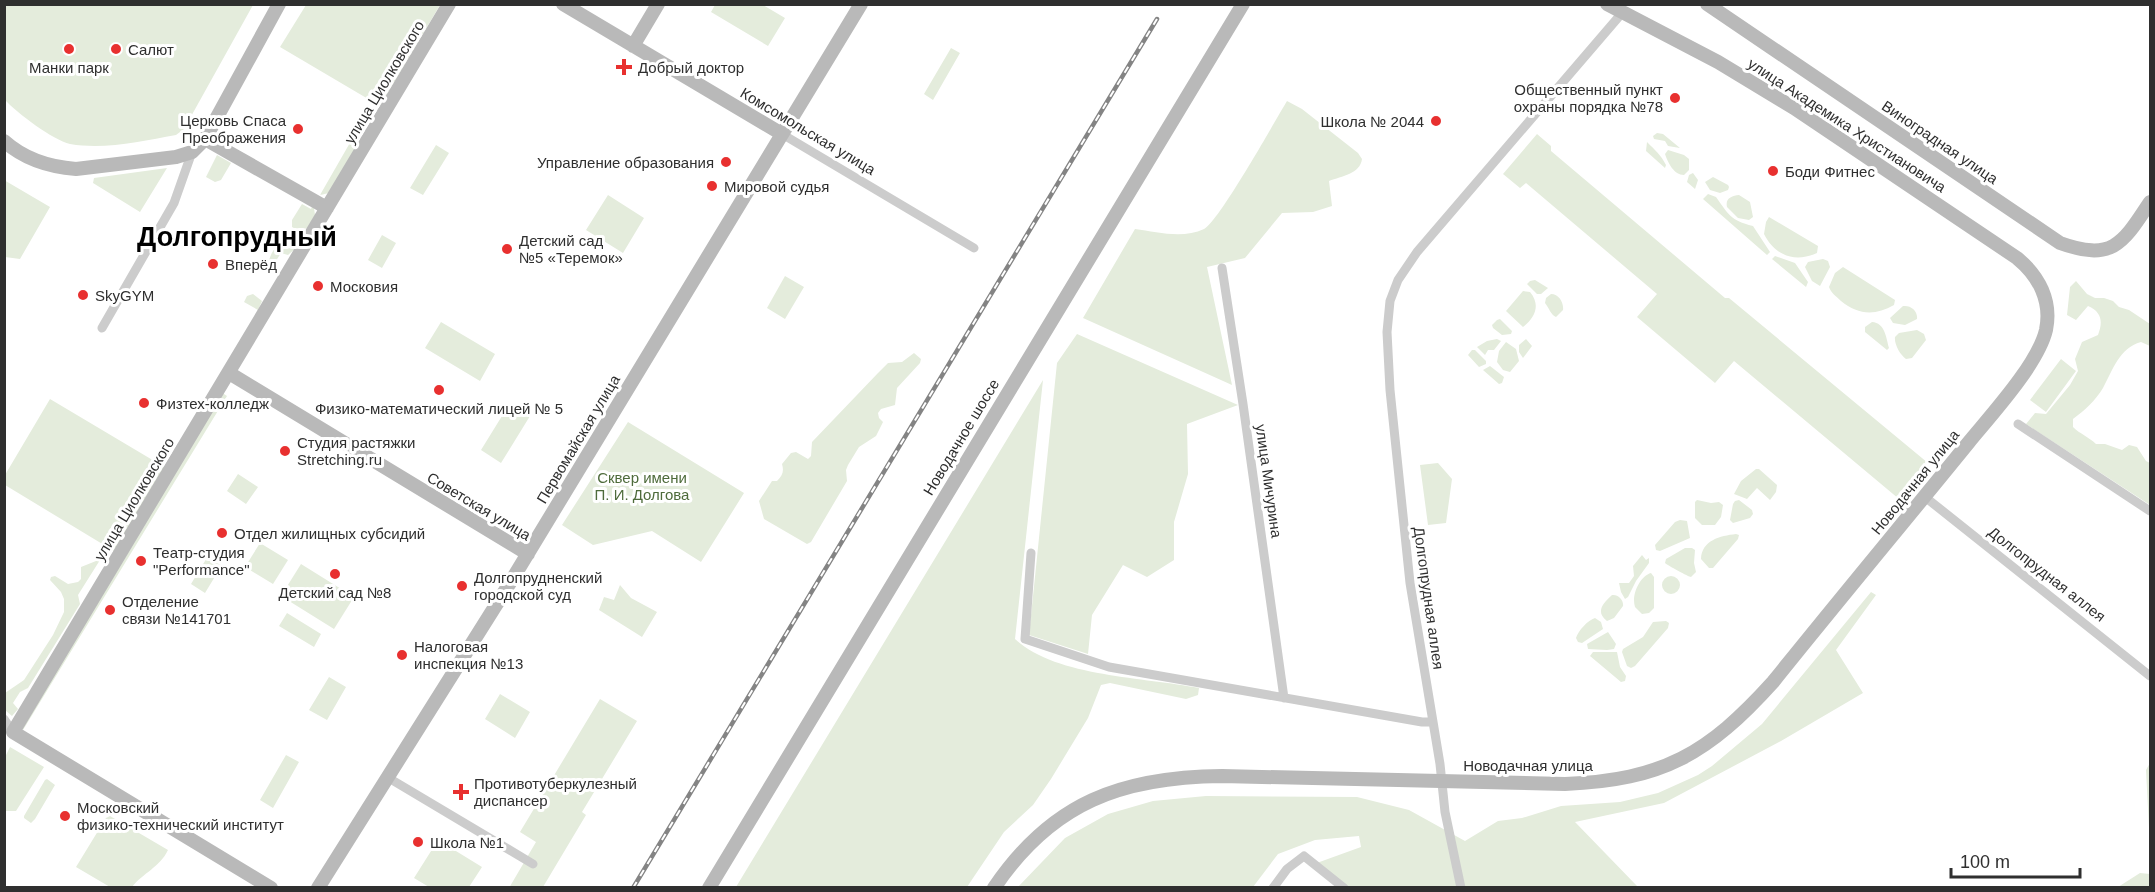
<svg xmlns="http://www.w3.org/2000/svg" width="2155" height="892" font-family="Arial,sans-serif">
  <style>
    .green { fill: #e4ecdc }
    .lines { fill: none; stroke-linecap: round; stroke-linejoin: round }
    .street { stroke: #ccc; stroke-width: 9 }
    .secondary { stroke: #b9b9b9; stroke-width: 14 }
    .rail-casing { stroke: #848484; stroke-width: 4.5 }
    .rail { stroke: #fff; stroke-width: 2; stroke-dasharray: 7; stroke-linecap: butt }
    .poi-dot { fill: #e8302f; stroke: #fff; stroke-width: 2 }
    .labels { text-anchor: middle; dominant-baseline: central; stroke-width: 6; stroke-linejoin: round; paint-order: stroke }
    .poi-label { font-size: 15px; fill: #2f2f2f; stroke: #fff; text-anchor: start }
    .street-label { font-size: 15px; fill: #2f2f2f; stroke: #fff }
    .park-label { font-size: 15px; fill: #4e6b3b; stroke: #fff }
    .town-label { font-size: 27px; font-weight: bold; fill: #000; stroke: #fff }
  </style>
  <rect width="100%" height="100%" fill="#fff"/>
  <path class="green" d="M4,5L5,4L253,5L184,129L176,135C142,141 105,150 70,144C53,140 17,113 5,100Z
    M306,5V4L440,5L380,106L280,47Z
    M715,5H763L785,18L768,46L711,12Z
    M951,48L960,53L933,100L924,94Z
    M1287,101L1302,109L1358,153L1362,159C1360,174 1342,176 1329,181L1332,206L1313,212L1282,213L1245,258L1207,267L1232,385L1083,318L1135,229C1157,232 1183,239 1204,229C1218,223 1275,121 1287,101Z
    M1657,133L1663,134L1680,148L1668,146L1665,141L1654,139L1653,136Z
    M1537,134L1551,146V151L1725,298H1729L1928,463L1899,499L1734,361L1715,383L1637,317L1657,294L1526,183L1520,188L1503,174Z
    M351,141L358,145L329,193L320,195Z
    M1647,142C1655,150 1661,155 1666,165L1665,168L1646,151Z
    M436,145L449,153L423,195L410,188Z
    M1668,150L1684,155L1689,159V170L1684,175C1674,175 1668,163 1665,154Z
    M217,155L231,163L221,180L215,182L206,177Z
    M167,168L140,212L93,183L94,178Z
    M1693,173L1698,180L1695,189L1687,182L1689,175Z
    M1713,177L1728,185L1729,187L1728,190L1720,193L1710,190L1705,182Z
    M4,180L50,207L20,259L5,257Z
    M1708,194L1716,197C1729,215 1730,220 1753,226L1770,252L1767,255L1703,199Z
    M608,195L644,218L623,253L586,230Z
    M1739,195L1750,202L1753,217L1749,220L1738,218L1727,207C1725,198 1732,196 1739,195Z
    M302,204L311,209L312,207L314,208L315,215L307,228L299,231L292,227V220Z
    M1769,217L1818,246L1817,253C1795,263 1775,256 1764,234L1766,222Z
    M382,235L396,243L382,268L368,260Z
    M283,238L293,240L296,248L288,255L281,253L270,270C265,259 276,246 283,238Z
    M1775,256L1795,263L1808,282L1806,287L1772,259Z
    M1823,259L1828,261L1830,267L1820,286L1812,281L1805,267L1808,262Z
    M1843,267L1895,300L1894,305C1875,316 1858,315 1841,301C1836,296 1831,293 1829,287L1835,273Z
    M785,276L804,287L785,319L767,308Z
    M1535,280L1548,288L1541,294H1537L1527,284L1530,281Z
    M2076,281L2087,294L2095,298H2104L2113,301L2119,307L2129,310L2150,324V346L2141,342C2119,348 2113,370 2103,388C2095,401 2085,410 2073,419V427C2080,434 2089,437 2096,444H2105L2122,450L2129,445L2137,447L2146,461L2150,463V505L2026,424L2035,413L2046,414L2070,385L2078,371L2075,359L2082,342L2098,335C2103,322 2102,312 2088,306L2076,320L2067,315L2070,287Z
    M1523,291L1530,292C1541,305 1535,318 1523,327L1506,311Z
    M253,294L262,301L258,310L244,302L247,296Z
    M1551,294C1559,294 1564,303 1563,310L1556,317C1551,315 1549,308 1545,303L1546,298Z
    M1903,306C1911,305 1918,311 1917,319L1905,325L1893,323L1890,318Z
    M1500,319L1512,331L1511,334L1502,335L1493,328L1492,325L1497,320Z
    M441,322L495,354L480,381L425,348Z
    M1872,322C1885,323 1886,337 1889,348L1887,350L1865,332V327Z
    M1917,330L1924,334L1926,340L1912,358L1906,359C1900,355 1894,344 1895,337L1899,333Z
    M1077,334L1238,405L1187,424L1188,474L1174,522V560L1147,577L1123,565L1092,615L1088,654L1029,635L1057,363Z
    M1497,339L1501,341L1494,350H1488L1485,355L1477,347L1487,341Z
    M1526,339L1532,346L1523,358L1519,352V345Z
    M1506,342L1516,349L1519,361L1510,372L1503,370L1497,362L1499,351Z
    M1472,350H1475L1486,361V364L1479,367L1468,355Z
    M914,353L921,359L920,363L897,388L895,405L881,409L878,413L879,418L883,422L876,436L859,447L848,465L846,470L847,481L811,542L807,544L764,519L759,501L772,481H777C783,475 784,471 782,464L791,453L796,452L808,459L811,456L812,442L878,373L888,363L902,362Z
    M2061,359L2076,371L2046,412L2030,400Z
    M1490,366L1504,377L1502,383L1499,384L1483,370Z
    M1043,380L1015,639C1056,677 1145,677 1199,688L1198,695L1186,699L1110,683L1101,685L1088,718L1051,779L1033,805L1004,832L967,887H736Z
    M221,392L227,396L23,730V723Z
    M50,399L166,468L114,551L111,550L108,555L100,560L78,595L80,604L28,688L20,692L13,703L18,709L12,716L5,710V693L24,680L53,635L64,612V599L61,592L50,580L51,577L55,576L68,584L78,582L81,579V567L96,561L104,545L5,485V475Z
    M510,403L530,416L501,463L481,450Z
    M628,422L744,493L701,562L652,531L593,545L562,525Z
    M1438,463L1452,479L1446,523L1428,525L1420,465Z
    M1756,469H1759L1777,485L1776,492L1770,500L1757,488L1747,499L1734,494L1741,481Z
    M238,474L258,487L246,504L227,491Z
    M1697,500L1711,503L1719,502L1723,505L1721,517L1715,525H1702L1695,518V502Z
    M1739,500L1752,510L1753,514L1750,518L1733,523L1730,520L1733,504L1735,501Z
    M1680,520L1687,521L1690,538L1660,551L1656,550L1655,545L1675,522Z
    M1736,534L1739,535L1738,539L1713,568H1709L1701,559C1702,540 1720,536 1736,534Z
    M260,543L288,560L273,584L245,567Z
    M1685,548H1692L1695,550L1694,563L1696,572L1691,577C1689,577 1667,565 1665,563L1666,559Z
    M1642,555L1646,560L1649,558V563L1636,581L1628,597L1625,599L1621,592L1619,583H1629L1634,576L1633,566Z
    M208,556L222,565L205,593L191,584Z
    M301,564L354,597L334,629L281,596Z
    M1651,573L1654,577V608L1649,613L1642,614L1635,607C1631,595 1640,576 1651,573Z
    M1662 585a9 9 0 1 1 18 0a9 9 0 1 1-18 0Z
    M620,585L631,598L657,612L642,637L599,610L604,597L614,600Z
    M1871,592L1876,595L1836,650L1863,693L1781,741L1664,803L1575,822L1638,887H1345L1314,864L1361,847L1359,836L1315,840L1278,854L1253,887L1017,888L1065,838L1108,814L1153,801L1206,796L1357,797L1409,810L1465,841L1498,821L1522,818L1561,806L1620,802L1658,793L1698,775L1712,766L1762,724Z
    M1612,595C1618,594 1624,600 1623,606L1614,618L1607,621C1595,612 1603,603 1612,595Z
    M287,613L321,634L314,647L279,626Z
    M1595,618L1601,622L1603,629L1582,643L1578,642L1576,638C1578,631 1588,620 1595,618Z
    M1666,621L1669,623L1668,628L1635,666L1631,668L1627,666L1622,652L1623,649L1643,637L1653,622Z
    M1608,632L1616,644L1614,649L1607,650L1588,649L1587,644Z
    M1593,652H1617L1620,667L1626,676L1625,681L1621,682L1590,656Z
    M329,677L346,687L327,720L309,710Z
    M500,694L530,712L515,738L485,719Z
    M600,699L637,721L582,812L586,815L543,887L509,888L536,842L520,832Z
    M10,747L44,767L16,811H4L5,757Z
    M286,755L299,762L273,808L260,800Z
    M2150,763V847L2146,770Z
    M47,779L55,785L35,819L31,823L24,818V816L45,780Z
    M110,816L168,850C160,867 143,873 132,887H110L76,867L106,818Z
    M438,840L482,867L469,887H429L414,878Z
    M2140,873L2150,874V887H2118Z"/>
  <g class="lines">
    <path class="street" d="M782,134L974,248
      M1222,268L1243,404L1284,698
      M102,328L174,203L192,152
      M2018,424L2150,511
      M1925,497L2150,676
      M1031,553L1025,639L1109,667L1422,722H1433
      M4,719L13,732
      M387,777L533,864
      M1273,888L1287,869L1304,856L1344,888
      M1461,888L1445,812L1440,764L1410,583L1390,390L1387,332L1390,301L1398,280L1417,252L1622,13"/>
    <path class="secondary" d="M563,4L782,134
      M1707,4L2060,243C2113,262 2123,243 2150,202
      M633,46L658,4
      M205,139L327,208
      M4,141C25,160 49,167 76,169L176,157L192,152L205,139L279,4
      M229,373L528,554
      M271,888L13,732L449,4
      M318,888L513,578L861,4
      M709,888L1243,4
      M994,888C1052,802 1122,777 1222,776L1565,784C1663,780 1708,754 1773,682C1838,601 1904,522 1969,442C1992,414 2038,364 2046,330C2052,301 2039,276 2017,258L1794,108L1718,62L1607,4"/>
    <defs>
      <path id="rail" d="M633,888L1157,19"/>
    </defs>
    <use href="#rail" class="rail-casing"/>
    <use href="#rail" class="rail"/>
  </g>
  <g class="poi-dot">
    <circle cx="69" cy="49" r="6"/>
    <circle cx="116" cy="49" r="6"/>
    <path d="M621 58h6v6h6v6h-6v6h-6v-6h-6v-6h6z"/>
    <circle cx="1675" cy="98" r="6"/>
    <circle cx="1436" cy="121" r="6"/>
    <circle cx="298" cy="129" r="6"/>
    <circle cx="726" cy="162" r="6"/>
    <circle cx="1773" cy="171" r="6"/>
    <circle cx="712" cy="186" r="6"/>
    <circle cx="507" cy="249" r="6"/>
    <circle cx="213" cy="264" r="6"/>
    <circle cx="318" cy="286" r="6"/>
    <circle cx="83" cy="295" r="6"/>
    <circle cx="439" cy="390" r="6"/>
    <circle cx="144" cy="403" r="6"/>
    <circle cx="285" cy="451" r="6"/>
    <circle cx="222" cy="533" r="6"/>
    <circle cx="141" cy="561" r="6"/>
    <circle cx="335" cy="574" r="6"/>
    <circle cx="462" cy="586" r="6"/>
    <circle cx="110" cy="610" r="6"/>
    <circle cx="402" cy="655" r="6"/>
    <path d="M458 783h6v6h6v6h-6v6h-6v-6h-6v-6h6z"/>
    <circle cx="65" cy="816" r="6"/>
    <circle cx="418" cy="842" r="6"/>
  </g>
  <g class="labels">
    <g class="poi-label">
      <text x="128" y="49">Салют</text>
      <text x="69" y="67" text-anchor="middle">Манки парк</text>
      <text x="638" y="67">Добрый доктор</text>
      <text x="1663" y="89" text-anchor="end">Общественный пункт<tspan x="1663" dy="17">охраны порядка №78</tspan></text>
      <text x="286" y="120" text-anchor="end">Церковь Спаса<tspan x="286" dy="17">Преображения</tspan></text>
      <text x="1424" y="121" text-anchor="end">Школа № 2044</text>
      <text x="714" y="162" text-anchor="end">Управление образования</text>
      <text x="1785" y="171">Боди Фитнес</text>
      <text x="724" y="186">Мировой судья</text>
      <text x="519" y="240">Детский сад<tspan x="519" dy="17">№5 «Теремок»</tspan></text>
      <text x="225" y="264">Вперёд</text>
      <text x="330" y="286">Московия</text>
      <text x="95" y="295">SkyGYM</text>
      <text x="156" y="403">Физтех-колледж</text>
      <text x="439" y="408" text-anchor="middle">Физико-математический лицей № 5</text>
      <text x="297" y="442">Студия растяжки<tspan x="297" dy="17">Stretching.ru</tspan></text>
      <text x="234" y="533">Отдел жилищных субсидий</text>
      <text x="153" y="552">Театр-студия<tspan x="153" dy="17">"Performance"</tspan></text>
      <text x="474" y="577">Долгопрудненский<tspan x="474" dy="17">городской суд</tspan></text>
      <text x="335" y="592" text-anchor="middle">Детский сад №8</text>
      <text x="122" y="601">Отделение<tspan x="122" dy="17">связи №141701</tspan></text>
      <text x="414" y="646">Налоговая<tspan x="414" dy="17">инспекция №13</tspan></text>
      <text x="474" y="783">Противотуберкулезный<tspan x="474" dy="17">диспансер</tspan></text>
      <text x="77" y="807">Московский<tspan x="77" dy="17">физико-технический институт</tspan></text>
      <text x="430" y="842">Школа №1</text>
    </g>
    <g class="street-label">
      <text transform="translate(384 82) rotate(-59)">улица Циолковского</text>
      <text transform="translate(1847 125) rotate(33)">улица Академика Христиановича</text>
      <text transform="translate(808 131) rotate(31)">Комсомольская улица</text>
      <text transform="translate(1940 142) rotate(34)">Виноградная улица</text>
      <text transform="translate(961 437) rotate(-59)">Новодачное шоссе</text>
      <text transform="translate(578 439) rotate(-59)">Первомайская улица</text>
      <text transform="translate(1269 481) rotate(82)">улица Мичурина</text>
      <text transform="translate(1915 482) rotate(-51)">Новодачная улица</text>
      <text transform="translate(134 499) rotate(-59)">улица Циолковского</text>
      <text transform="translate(479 506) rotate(31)">Советская улица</text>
      <text transform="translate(2047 574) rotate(38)">Долгопрудная аллея</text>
      <text transform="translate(1429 598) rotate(82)">Долгопрудная аллея</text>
      <text x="1528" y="765">Новодачная улица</text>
    </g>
    <g class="park-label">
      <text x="642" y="477">Сквер имени<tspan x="642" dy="17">П. И. Долгова</tspan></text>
    </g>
    <g class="town-label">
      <text x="237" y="237">Долгопрудный</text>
    </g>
  </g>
  <rect width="2155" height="892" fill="none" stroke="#2f2f2f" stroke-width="12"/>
  <path d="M1951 868v9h129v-9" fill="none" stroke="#2f2f2f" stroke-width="3"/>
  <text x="1960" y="868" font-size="18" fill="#2f2f2f" stroke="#ffffff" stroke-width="4.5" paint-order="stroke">100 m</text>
</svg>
